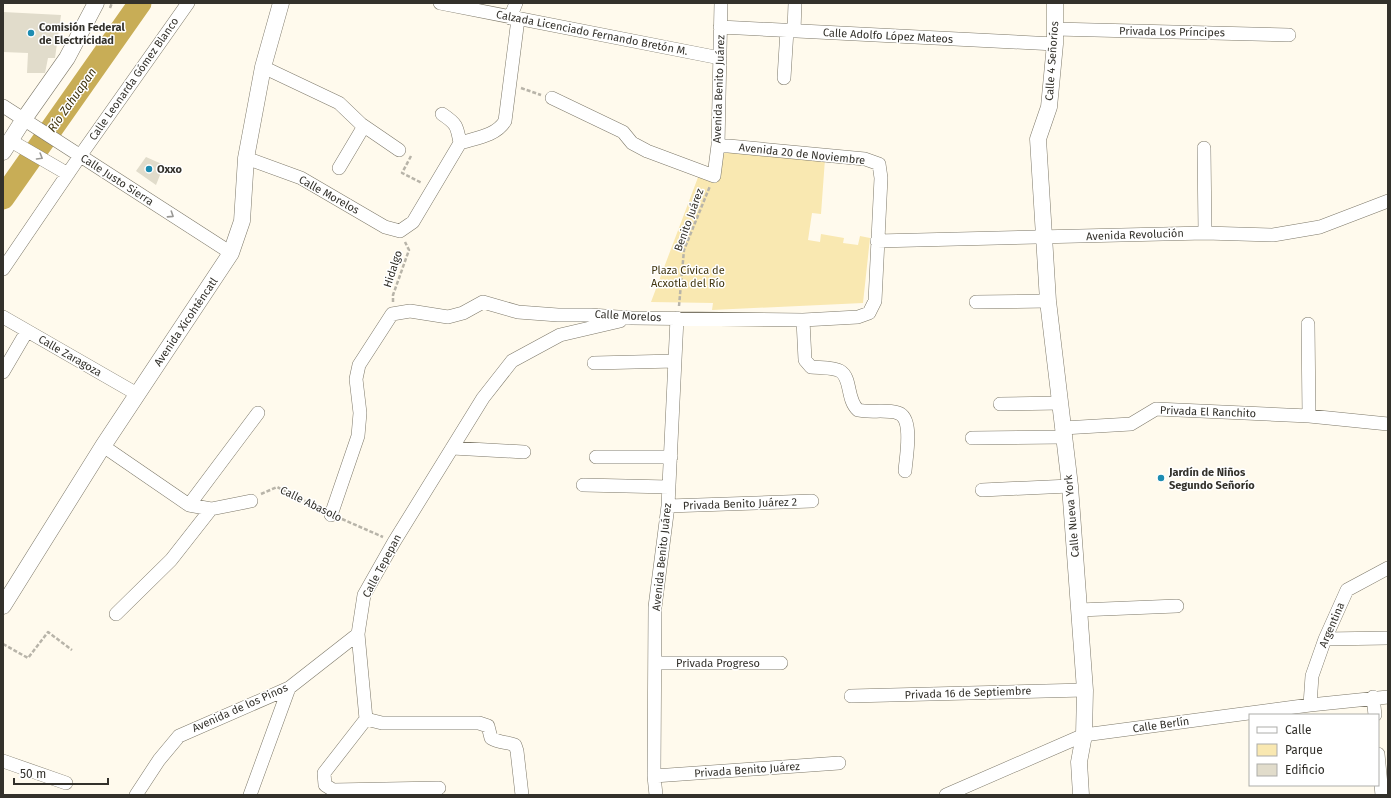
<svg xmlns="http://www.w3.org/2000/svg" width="1391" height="798" font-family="'Fira Sans',sans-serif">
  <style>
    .green { fill: #f9e8b1 }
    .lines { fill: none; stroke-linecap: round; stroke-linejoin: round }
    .river { stroke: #c8ad56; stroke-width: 23 }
    .building { fill: #e1dccb }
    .minor-casing { stroke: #7d7869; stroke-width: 14 }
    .tertiary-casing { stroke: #7d7869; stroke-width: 17 }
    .path { stroke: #b8b4a9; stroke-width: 2.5; stroke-dasharray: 4 2; stroke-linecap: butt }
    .minor { stroke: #fff; stroke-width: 13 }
    .tertiary { stroke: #fff; stroke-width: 16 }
    .oneway { stroke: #999895 }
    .poi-dot { fill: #1d8cb1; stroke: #fff; stroke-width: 1.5 }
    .labels { text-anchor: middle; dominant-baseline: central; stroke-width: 3; stroke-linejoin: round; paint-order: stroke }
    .poi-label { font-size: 11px; font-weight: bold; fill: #33312b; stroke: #fff; text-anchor: start }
    .street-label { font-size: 11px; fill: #33312b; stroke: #fff }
    .park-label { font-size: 11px; fill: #423711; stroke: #fff }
    .water-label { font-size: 12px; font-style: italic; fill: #40350f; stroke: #fff }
  </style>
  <rect width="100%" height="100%" fill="#fffaed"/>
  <path class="green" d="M725,149L825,159L821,214L812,213L808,240L820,242L821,234L844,238L843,243L858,245L860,236L870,238L863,303L712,310L713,303L651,302L700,172L723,154Z"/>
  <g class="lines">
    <path class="river" d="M3,198L140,3"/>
  </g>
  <path class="building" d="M3,12L61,15L55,58H48L45,73H27L28,53L3,52Z
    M146,157L164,165L156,185L136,171Z"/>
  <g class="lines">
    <defs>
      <path id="minor" d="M440,3L720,58
        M510,18L516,3
        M720,27L1055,44
        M1055,29L1289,35
        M794,31L795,3
        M263,67L339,103L361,124L399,150
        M784,78L787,30
        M552,98L623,132L632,143L647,151L714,176L718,145L721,3
        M3,106L231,253
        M442,114C457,124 457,126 460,143
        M11,141L68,174
        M460,143C475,138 496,136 505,121L518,19
        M1204,148L1205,233
        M246,158L301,178L385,227L400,231L413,222L460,143
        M339,168L364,126
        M877,241L1205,233L1273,235L1320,227L1388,201
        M3,269L80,156L188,3
        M976,302L1048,301
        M3,317L137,394
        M803,320L805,360L811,367C820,368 833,367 840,371C852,378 846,399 858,410C870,413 886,409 898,413C914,418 906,457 905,471
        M1308,324L1309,416
        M594,363L675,361
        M3,372L27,331
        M1000,404L1060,403
        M1063,428L1131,424L1156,409L1309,416L1388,424
        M972,438L1064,437
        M103,446L189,505L211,509L251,501
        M452,448L524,452
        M596,457H671
        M583,485L669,487
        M982,490L1070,486
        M189,505L258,413
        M668,506L812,501
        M331,515L358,436L360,413L356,379L359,365L392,314L410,311L448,317L463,313L483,302L518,312L558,315H591L632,318L803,320L858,317L869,313L875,301L881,178L879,164L865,159L718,145
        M1079,610L1177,606
        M116,614L171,560L211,509
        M1325,639L1388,638
        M655,663H781
        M851,696L1085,690
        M1373,697L1375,715
        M1310,705L1312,676L1325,639L1347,590L1388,568
        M366,719L358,634L364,595L394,542L483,398L512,361L560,335L620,321
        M366,719L382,723H479L488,726L491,738C499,743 507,742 515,745L517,751L522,795
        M366,719L324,773L325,785L333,790L439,788
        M1378,754L1382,795
        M3,761L66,783
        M654,776L839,763
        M136,795L159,760L179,736L289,688L358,634
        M250,795L289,688
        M656,795L654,776L655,607L668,506L677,318
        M946,795L1084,735L1310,705L1388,697"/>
      <path id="tertiary" d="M1055,3V44L1049,107L1038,139L1048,301L1070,486L1085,690L1084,735L1079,762L1081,795
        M3,152L24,119L67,58L96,3
        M3,606L103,446L231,253L242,221L246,158L263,67L281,3"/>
    </defs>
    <use href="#minor" class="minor-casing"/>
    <use href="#tertiary" class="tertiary-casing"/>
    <path class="path" d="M110,8L112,3
      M521,88L541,95
      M411,156L402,173L422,183
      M393,302V295L409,250L405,242
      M679,306L684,250L710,186
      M261,494L277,487L321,509
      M342,519L383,537
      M3,644L28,658L48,632L72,650"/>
    <use href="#minor" class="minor"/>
    <use href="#tertiary" class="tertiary"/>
  </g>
  <defs><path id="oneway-chevron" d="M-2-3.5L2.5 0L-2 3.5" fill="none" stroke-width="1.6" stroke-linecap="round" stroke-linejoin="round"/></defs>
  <g class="oneway">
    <use href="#oneway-chevron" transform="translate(40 157) rotate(31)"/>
    <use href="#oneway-chevron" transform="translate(171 215) rotate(33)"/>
  </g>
  <g class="poi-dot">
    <circle cx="31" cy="33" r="4"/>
    <circle cx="149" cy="169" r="4"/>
    <circle cx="1161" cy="478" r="4"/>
  </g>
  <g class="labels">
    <g class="poi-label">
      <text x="39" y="27">Comisión Federal<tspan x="39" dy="13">de Electricidad</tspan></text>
      <text x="157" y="169">Oxxo</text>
      <text x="1169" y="472">Jardín de Niños<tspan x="1169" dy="13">Segundo Señorío</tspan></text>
    </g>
    <g class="street-label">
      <text transform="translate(1172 32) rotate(1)">Privada Los Príncipes</text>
      <text transform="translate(592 33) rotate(11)">Calzada Licenciado Fernando Bretón M.</text>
      <text transform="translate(888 36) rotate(3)">Calle Adolfo López Mateos</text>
      <text transform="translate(1052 61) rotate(-86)">Calle 4 Señoríos</text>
      <text transform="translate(134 79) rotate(-55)">Calle Leonarda Gómez Blanco</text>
      <text transform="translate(719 89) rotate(-88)">Avenida Benito Juárez</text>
      <text transform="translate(802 154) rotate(6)">Avenida 20 de Noviembre</text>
      <text transform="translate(117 180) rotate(33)">Calle Justo Sierra</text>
      <text transform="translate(329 195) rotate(29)">Calle Morelos</text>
      <text transform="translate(689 220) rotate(-70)">Benito Juárez</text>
      <text transform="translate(1135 235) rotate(-2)">Avenida Revolución</text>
      <text transform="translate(393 269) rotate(-72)">Hidalgo</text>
      <text transform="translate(628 316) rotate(3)">Calle Morelos</text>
      <text transform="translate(186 322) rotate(-56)">Avenida Xicohténcatl</text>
      <text transform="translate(70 356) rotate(30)">Calle Zaragoza</text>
      <text transform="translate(1208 412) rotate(2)">Privada El Ranchito</text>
      <text transform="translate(311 504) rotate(26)">Calle Abasolo</text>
      <text transform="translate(740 504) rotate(-2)">Privada Benito Juárez 2</text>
      <text transform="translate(1072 516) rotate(-95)">Calle Nueva York</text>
      <text transform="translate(662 557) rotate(-84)">Avenida Benito Juárez</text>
      <text transform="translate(382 566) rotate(-62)">Calle Tepepan</text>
      <text transform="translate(1332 625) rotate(-67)">Argentina</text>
      <text x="718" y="663">Privada Progreso</text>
      <text transform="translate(968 693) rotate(-2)">Privada 16 de Septiembre</text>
      <text transform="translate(240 708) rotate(-24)">Avenida de los Pinos</text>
      <text transform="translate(1161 725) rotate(-8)">Calle Berlín</text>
      <text transform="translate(747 770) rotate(-4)">Privada Benito Juárez</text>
    </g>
    <g class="park-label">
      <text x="688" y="270">Plaza Cívica de<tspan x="688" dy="13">Acxotla del Río</tspan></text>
    </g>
    <g class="water-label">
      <text transform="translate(72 100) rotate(-55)">Río Zahuapan</text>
    </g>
  </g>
  <rect width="1391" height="798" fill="none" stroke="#33312b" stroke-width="8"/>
  <rect x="1249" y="714" width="130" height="72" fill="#ffffff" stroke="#adadaa"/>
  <rect x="1257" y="727" width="20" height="6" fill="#ffffff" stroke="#adadaa"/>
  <text x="1285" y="734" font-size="12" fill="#33312b">Calle</text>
  <rect x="1257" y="744" width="20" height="12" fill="#f9e8b1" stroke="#adadaa"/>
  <text x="1285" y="754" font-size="12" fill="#33312b">Parque</text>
  <rect x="1257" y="764" width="20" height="12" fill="#e1dccb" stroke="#adadaa"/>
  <text x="1285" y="774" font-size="12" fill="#33312b">Edificio</text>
  <path d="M14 778v6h94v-6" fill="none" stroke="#33312b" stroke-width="2"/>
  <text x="20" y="778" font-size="12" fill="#33312b" stroke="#ffffff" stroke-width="3" paint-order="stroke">50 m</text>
</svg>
